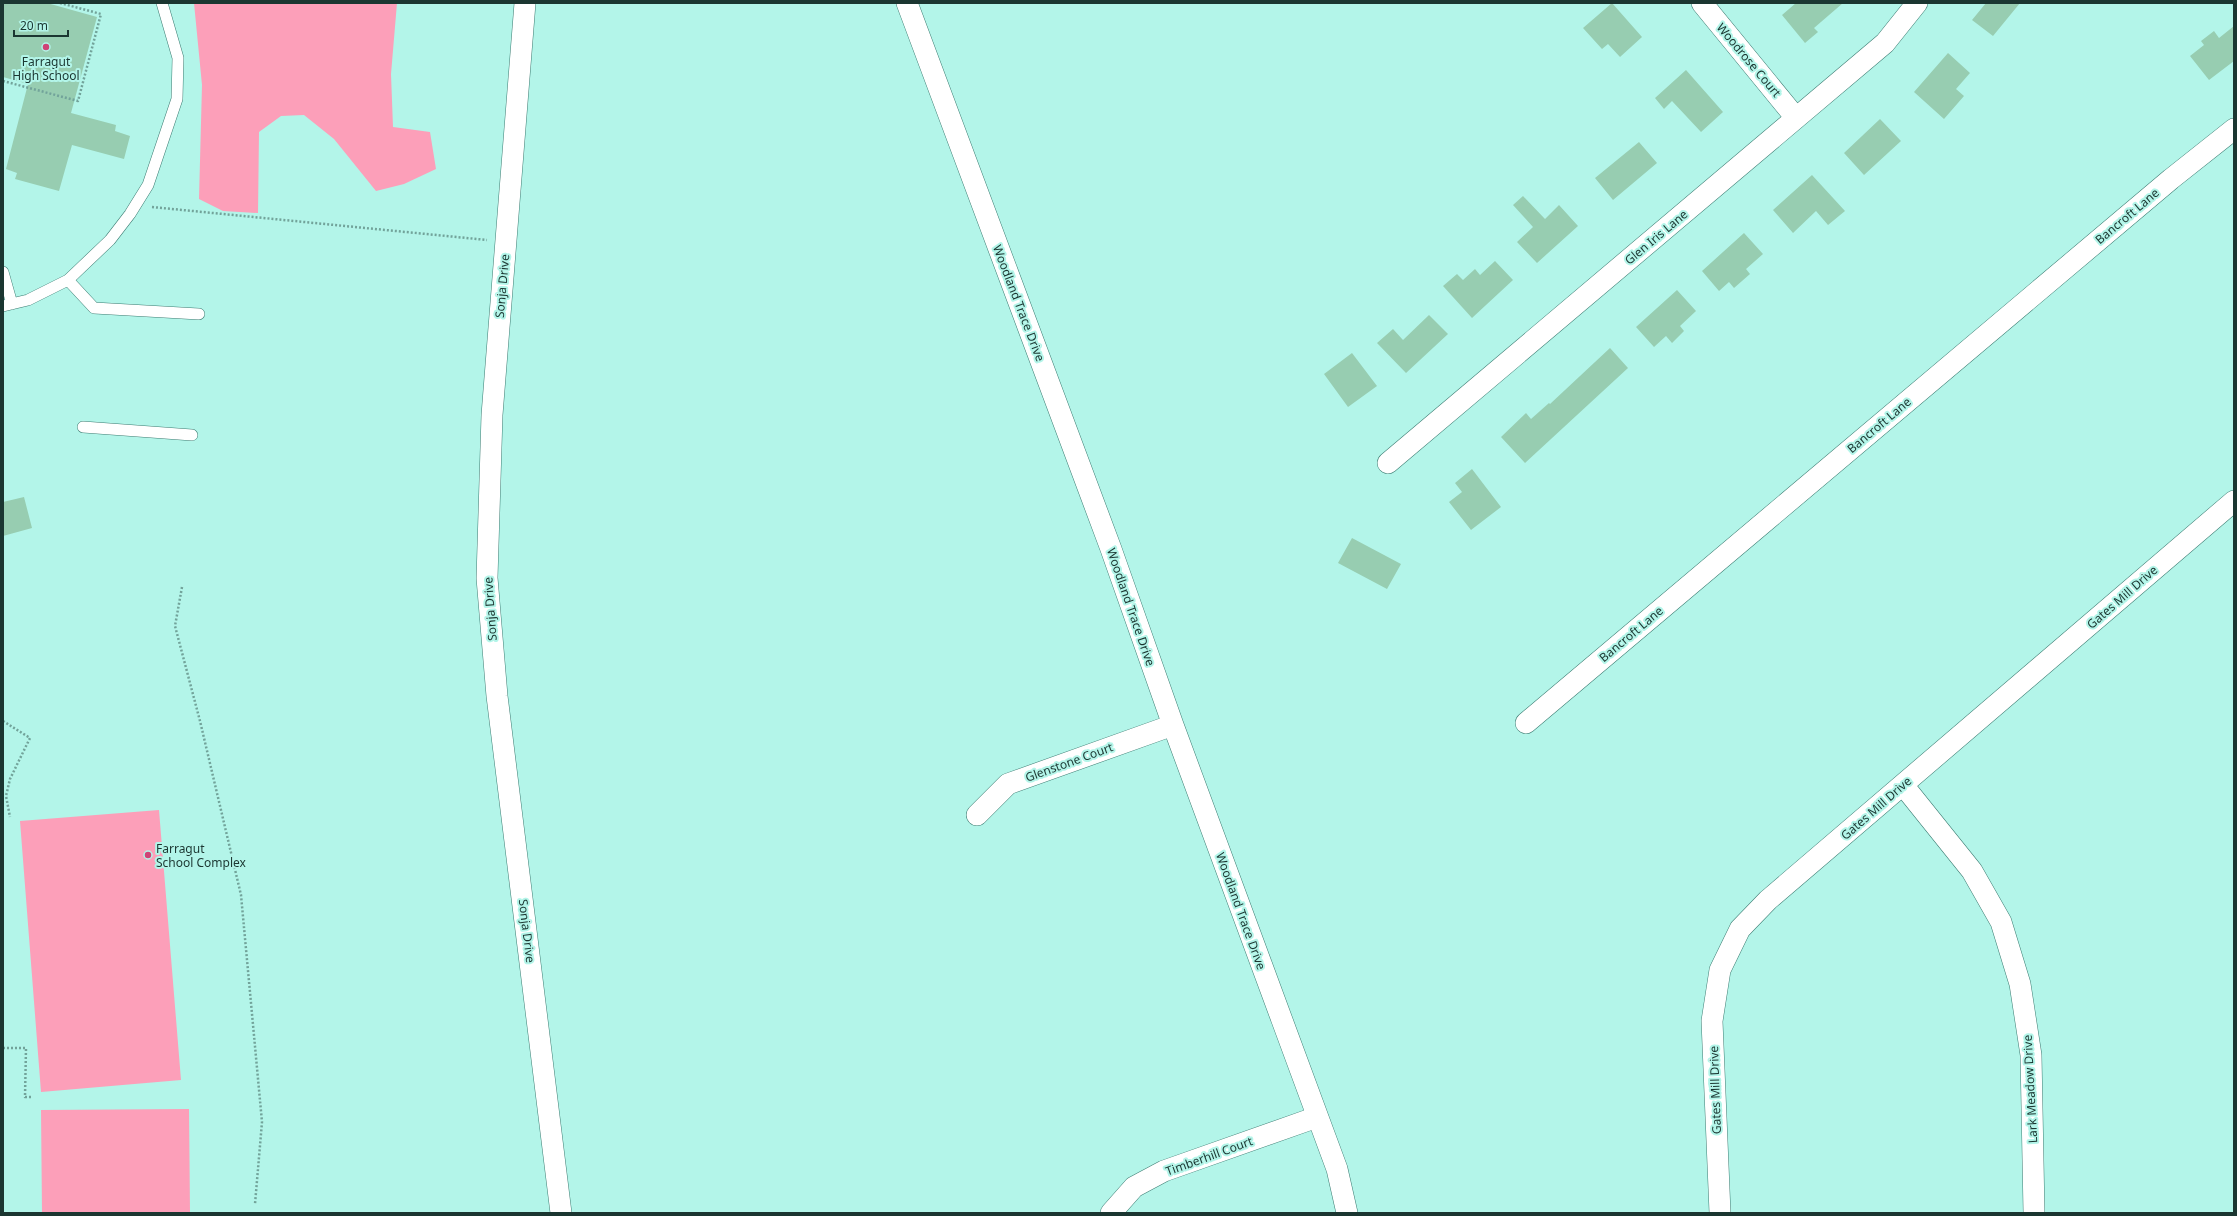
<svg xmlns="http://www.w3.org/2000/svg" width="2237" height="1216" font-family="'Noto Sans',sans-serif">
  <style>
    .green { fill: #fc9fb9 }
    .building { fill: #97cdb1 }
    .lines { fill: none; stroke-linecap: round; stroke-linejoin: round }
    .lane-casing { stroke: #3d7d73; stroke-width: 12 }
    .street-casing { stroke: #3d7d73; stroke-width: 22 }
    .path { stroke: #72a39a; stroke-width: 2.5; stroke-dasharray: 2 2; stroke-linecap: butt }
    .lane { stroke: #fff; stroke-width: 11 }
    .street { stroke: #fff; stroke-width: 21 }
    .poi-dot { fill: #cf4376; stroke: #b3f5e9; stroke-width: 1.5 }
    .labels { text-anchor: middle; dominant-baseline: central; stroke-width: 4; stroke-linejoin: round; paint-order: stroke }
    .street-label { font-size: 12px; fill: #1b3631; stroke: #b3f5e9 }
    .poi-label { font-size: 12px; fill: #1b3631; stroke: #b3f5e9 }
  </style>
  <rect width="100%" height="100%" fill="#b3f5e9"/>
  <path class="green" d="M194,3H397L391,74L393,127L430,132L436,169L404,184L376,191L334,139L304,115L281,116L259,132L258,213L223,211L199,199L202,85Z
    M159,810L181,1080L41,1092L20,821Z
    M189,1109L190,1213H42L41,1110Z"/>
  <path class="building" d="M3,3H47L97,17L71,113L116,125L115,131L130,136L124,159L72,145L59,191L15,179L17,173L6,169L28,84L3,77Z
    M1612,3L1642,37L1620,57L1608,44L1602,49L1583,28Z
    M1796,3H1843L1814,28L1818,32L1805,43L1782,15Z
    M1986,3H2020L1993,36L1972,20Z
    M2234,26V61L2209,80L2190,56L2204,45L2201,41L2214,31L2219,38Z
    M1948,53L1970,73L1956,89L1964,96L1944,119L1914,92Z
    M1686,70L1723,112L1701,132L1672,101L1664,109L1655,98Z
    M1880,119L1901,141L1864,175L1844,153Z
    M1639,142L1657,163L1613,200L1595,178Z
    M1812,175L1845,211L1828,225L1816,211L1793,233L1773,210Z
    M1523,196L1545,219L1559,205L1578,226L1537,263L1517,242L1533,227L1513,205Z
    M1744,233L1763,254L1746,269L1750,274L1734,288L1729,282L1719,291L1702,271Z
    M1495,261L1513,280L1472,318L1443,286L1457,274L1463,280L1475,269L1480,275Z
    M1677,290L1696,311L1680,326L1684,331L1672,343L1666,336L1654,347L1636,327Z
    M1429,315L1448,334L1406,373L1377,343L1393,329L1403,340Z
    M1610,348L1628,368L1525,463L1501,437L1526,413L1531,419L1549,403L1550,404Z
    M1352,353L1377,386L1348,407L1324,374Z
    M1472,469L1501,507L1471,530L1449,502L1462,492L1455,483Z
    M24,497L32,528L3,536V502Z
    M1352,538L1401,564L1387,589L1338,563Z"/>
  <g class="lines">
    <defs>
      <path id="lane" d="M3,272L12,304
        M68,280L94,308L199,314
        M3,306L28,300L68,280L110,240L130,214L148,185L177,99L178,58L162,3
        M83,427L192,435"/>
      <path id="street" d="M525,3L492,415L487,578L497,696L561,1213
        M907,3L1111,549L1173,725L1337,1169L1347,1213
        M1702,3L1796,118
        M1388,463L1885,43L1917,3
        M1526,723L2171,179L2234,129
        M1903,785L1972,871L2001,922L2020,984L2031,1055L2034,1213
        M977,815L1008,784L1173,725
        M1111,1213L1134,1187L1164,1171L1317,1117
        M1720,1213L1712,1021L1720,970L1740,929L1768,900L2234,501"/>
    </defs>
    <use href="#lane" class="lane-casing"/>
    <use href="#street" class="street-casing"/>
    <path class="path" d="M3,81L78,101L101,14L60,3
      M152,207L487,240
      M182,587L175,626L200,721L241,895L262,1122L255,1204
      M3,721L30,738L10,779L6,796L10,817
      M3,1048H26L25,1097H32"/>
    <use href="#lane" class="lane"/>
    <use href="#street" class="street"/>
  </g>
  <g class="poi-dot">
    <circle cx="46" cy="47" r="4"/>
    <circle cx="148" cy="855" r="4"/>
  </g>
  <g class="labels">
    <g class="street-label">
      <text transform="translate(1749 60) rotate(50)">Woodrose Court</text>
      <text transform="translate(2127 216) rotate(-40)">Bancroft Lane</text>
      <text transform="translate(1656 237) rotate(-40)">Glen Iris Lane</text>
      <text transform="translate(502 286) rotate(-85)">Sonja Drive</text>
      <text transform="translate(1019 303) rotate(69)">Woodland Trace Drive</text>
      <text transform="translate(1879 425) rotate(-40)">Bancroft Lane</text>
      <text transform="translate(2122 597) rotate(-41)">Gates Mill Drive</text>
      <text transform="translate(1131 607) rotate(71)">Woodland Trace Drive</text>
      <text transform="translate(490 609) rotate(-94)">Sonja Drive</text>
      <text transform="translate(1631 634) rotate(-40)">Bancroft Lane</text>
      <text transform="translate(1069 762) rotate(-20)">Glenstone Court</text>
      <text transform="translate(1876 808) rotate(-41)">Gates Mill Drive</text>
      <text transform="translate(1241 911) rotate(70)">Woodland Trace Drive</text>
      <text transform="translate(527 931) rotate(83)">Sonja Drive</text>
      <text transform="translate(2030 1089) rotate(-93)">Lark Meadow Drive</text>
      <text transform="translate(1715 1090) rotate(-92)">Gates Mill Drive</text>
      <text transform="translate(1209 1156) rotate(-20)">Timberhill Court</text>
    </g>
    <g class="poi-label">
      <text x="46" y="61">Farragut<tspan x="46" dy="14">High School</tspan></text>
      <text x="156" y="848" text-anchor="start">Farragut<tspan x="156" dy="14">School Complex</tspan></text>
    </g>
  </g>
  <rect width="2237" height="1216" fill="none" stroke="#1b3631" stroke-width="8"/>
  <path d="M14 30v6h54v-6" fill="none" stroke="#1b3631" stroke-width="2"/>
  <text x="20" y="30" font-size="12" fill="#1b3631" stroke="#b3f5e9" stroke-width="3" paint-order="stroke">20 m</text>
</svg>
